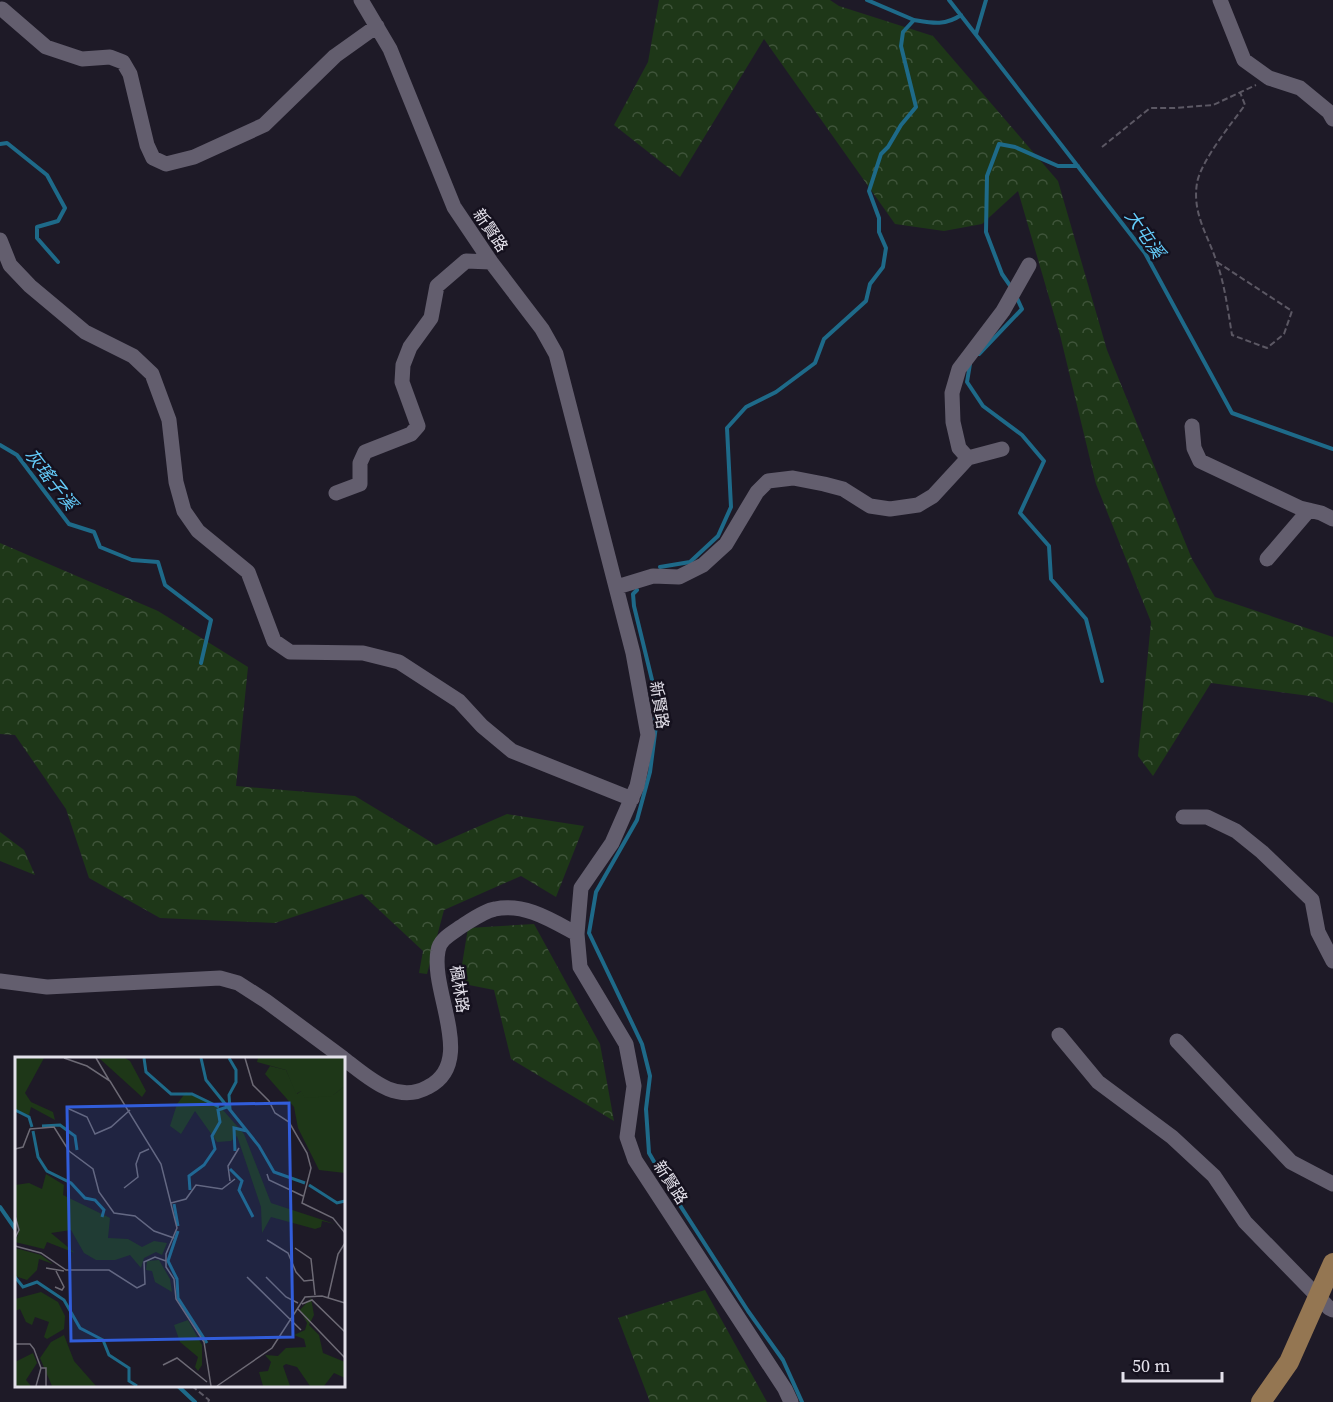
<svg xmlns="http://www.w3.org/2000/svg" width="1333" height="1402" font-family="'Source Serif 4','Noto Sans TC',serif">
  <style>
    .forest { fill: url(#forest-crowns) }
    .lines { fill: none; stroke-linecap: round; stroke-linejoin: round }
    .stream { stroke: #1e6a89; stroke-width: 4 }
    .path { stroke: #5c5864; stroke-width: 2; stroke-dasharray: 6 3; stroke-linecap: butt }
    .minor { stroke: #635e6e; stroke-width: 15 }
    .major { stroke: #947652; stroke-width: 20 }
    .labels { text-anchor: middle; dominant-baseline: central; stroke-width: 5; stroke-linejoin: round; paint-order: stroke }
    .street-label { font-size: 16px; fill: #e4e1eb; stroke: #15111e }
    .water-label { font-size: 18px; font-style: italic; fill: #64ccfa; stroke: #15111e }
    .inset-river { fill: none; stroke: #1e6a89; stroke-width: 3 }
    .inset-road { fill: none; stroke: #6d6a75; stroke-width: 1.5 }
    .view { fill: #315dda; fill-opacity: 0.15; stroke: #315dda; stroke-width: 3 }
    .inset-edge { fill: none; stroke: #e4e1eb; stroke-width: 3 }
  </style>
  <defs>
    <pattern id="forest-crowns" width="20" height="18" patternUnits="userSpaceOnUse" patternTransform="scale(1.5)"><rect width="20" height="18" fill="#1e3718"/><path d="M2 6a3 3 0 1 1 6 0M12 15a3 3 0 1 1 6 0" fill="none" stroke="#3f543a"/></pattern>
  </defs>
  <rect width="100%" height="100%" fill="#1e1a27"/>
  <path class="forest" d="M659,0H830L839,6L933,36L1058,181L1107,350L1192,559L1215,597L1333,637V703L1317,697L1211,683L1153,776L1138,756L1151,622L1096,484L1060,335L1018,191L982,224L944,231L895,224L764,39L680,177L614,125L648,62Z
    M0,543L158,611L248,667L236,786L355,796L436,845L507,814L584,826L556,897L521,876L444,910L427,974L419,973L423,951L362,894L275,923L160,918L89,878L66,809L15,735L0,734Z
    M0,832L24,850L35,875L0,861Z
    M534,924L600,1044L614,1121L511,1059L494,990L459,983L468,928Z
    M705,1290L767,1402H650L618,1318Z"/>
  <g class="lines">
    <path class="stream" d="M867,0L914,20
      M949,0L1145,253L1232,413L1333,449
      M976,34L986,0
      M0,144L7,143L47,175L65,208L58,221L37,227V238L58,262
      M1011,287L1002,274L986,232L987,176L999,144L1015,147L1058,166H1078
      M979,354L1022,309L1016,296
      M970,364L967,382L983,406L1022,435L1044,461L1020,513L1049,546L1051,579L1086,619L1102,681
      M0,445L17,455L69,524L94,532L100,547L132,560L158,562L165,585L211,620L201,663
      M660,567L690,562L718,536L731,507L727,428L746,407L776,392L815,363L824,339L866,301L870,284L883,267L886,248L879,232V218L869,191L881,154L888,147L901,125L916,107L901,46L903,32L914,20C932,23 945,26 961,15
      M637,590L633,594L634,606L653,684L656,726L650,772L637,820L596,892L589,933L642,1044L650,1076L646,1109L649,1153L674,1196L748,1311L783,1360L802,1402
      M0,1207L16,1230
      M178,1386L195,1402"/>
    <path class="path" d="M1102,147L1150,108H1175L1213,105L1256,85
      M1217,262L1292,311L1284,334L1267,348L1232,335C1228,311 1225,286 1217,263C1208,235 1192,214 1197,183C1201,161 1231,124 1245,105L1240,92
      M192,1386L209,1400L208,1402"/>
    <path class="minor" d="M361,0L390,49L454,207L491,262L542,329L556,354L633,653L648,735L637,786L612,843L581,888L577,934L580,967L626,1044L634,1086L627,1137L635,1160L785,1389L791,1402
      M1220,0L1244,60L1269,78L1300,88L1329,112L1333,119
      M2,9L46,47L82,59L110,57L123,62L130,74L147,145L153,158L166,164L194,157L264,125L335,56L377,26
      M0,240L10,265L30,286L85,332L133,356L152,374L169,420L176,482L184,511L198,531L248,572L274,641L290,652L363,653L399,662L459,701L482,726L512,751L632,799
      M1192,426L1194,448L1200,461L1300,508L1321,513L1333,519
      M968,458L959,448L953,422L952,393L959,369L1003,311L1029,265
      M336,493L360,484V463L365,452L411,434L418,426L402,382L403,365L410,347L431,318L437,286L466,261L491,262
      M1267,559L1309,510
      M617,587L653,576L679,577L703,565L726,544L757,492L768,481L793,478L824,484L843,489L870,506L890,509L918,505L933,496L968,458L1002,449
      M1183,817H1207L1236,831L1262,852L1312,900L1318,932L1333,961
      M0,981L47,987L220,978L238,983L266,1001L343,1058
      M1059,1035L1098,1082L1172,1137L1214,1176L1245,1222L1329,1308L1333,1310
      M1177,1041L1291,1162L1333,1184
      M344,1059C368,1077 396,1105 428,1087C477,1062 430,992 438,951C439,940 451,934 459,928C469,922 483,911 495,909C525,903 551,920 577,934"/>
    <path class="major" d="M1261,1402L1289,1362L1333,1263"/>
  </g>
  <g class="labels">
    <g class="street-label">
      <text transform="translate(491 230) rotate(56)">新賢路</text>
      <text transform="translate(660 705) rotate(81)">新賢路</text>
      <text transform="translate(460 989) rotate(81)">楓林路</text>
      <text transform="translate(671 1182) rotate(57)">新賢路</text>
    </g>
    <g class="water-label">
      <text transform="translate(1145 234) rotate(55)">大屯溪</text>
      <text transform="translate(51 479) rotate(52)">灰瑤子溪</text>
    </g>
  </g>
  <g transform="translate(15 1057)">
    <rect width="330" height="330" fill="#1e1a27"/>
    <path d="M0,1H29L10,36L16,45L38,55L40,63L16,50L14,58L0,55ZM84,1H110L115,4L131,34L127,40ZM255,9L271,13L282,37L286,34L318,38L330,29V116L304,113L283,71L279,50L250,17ZM171,35L208,53L229,77L256,146L320,167L307,164L306,170L300,172L256,160L247,176L246,150L222,79L216,84L202,85L180,54L166,77L155,69L162,47ZM31,117L49,128L48,138L95,161L93,181L113,182L127,190L139,184L152,186L147,198L141,195L129,201L126,211L115,198L100,203H81L69,196L56,173L36,176L60,196L32,185L29,192L0,185L3,178L0,128L14,126L27,132ZM0,191L26,198L38,207L24,202L22,213L12,223L0,219ZM144,203L155,222L157,235L140,225L137,214L131,213L132,204ZM26,235L43,245L50,259L49,272L32,282L29,280L34,265L20,260L17,268L11,265L5,252L0,254V242ZM296,241L299,258L294,268L304,278L308,296L330,305V321L319,316L309,329H295L282,310L271,307L268,309L275,329H248L244,315L253,314L256,305L250,298L263,299L271,291L291,290L289,282L279,278L290,273L292,266L285,253ZM173,263L187,288V308L183,314L180,310L183,300L165,285L159,268ZM49,278L59,304L81,329H37L25,301L36,285ZM18,296L22,306L11,323L16,329H0V305Z" fill="#1e3718"/>
    <path d="M243,1H330V29L317,39L290,41L286,34L281,37L271,13L242,5Z" fill="#1e3718"/>
    <path class="inset-river" d="M129,1L131,15L156,37H177L204,50M186,1L191,23L244,89L259,115L290,126M214,1L221,13V25L214,38L215,52M0,53L14,60L17,70M27,69L45,68L60,79L62,93M18,74L23,100L32,114L56,126L70,141L80,143L89,153L87,160M220,94L219,71L232,74M215,112L227,124L224,133L238,160M294,128L322,146L330,144M175,133L174,119L189,108L200,92L197,79L205,65L203,53L212,50M159,147L163,169M163,174L153,204L162,222L163,241L192,286M0,220L8,230L22,225L49,243L65,271L88,283L94,298L114,311V324L122,329"/>
    <path class="inset-road" d="M49,1L72,9L95,24L146,107L162,171L151,197V210L159,222L161,242L189,285L196,329M81,1L94,23M230,1L238,28L254,44L260,56L274,65L292,96L296,111L287,146L318,161L330,176M52,51L72,60L80,77L96,70L115,53M0,92L8,90L15,72L39,70L54,94L78,112L84,135L99,156L120,159L139,174L159,181M252,117L254,123L288,139M215,124L213,109L224,91M109,131L123,120L121,107L125,96L134,92M156,146L171,142L181,128L207,132L220,122M0,159L4,173L0,181M252,183L273,196L281,215L289,224L298,223M0,189L26,196L51,213H94L122,231L130,227L129,205L140,200L151,204M280,191L296,202L300,238M31,211L49,214M232,220L286,273M251,220L271,240L283,246M40,230L47,233L49,230L41,214M313,241L323,197L330,186M287,247L297,243L330,275M282,251L330,301M0,287H15L19,292L26,311L21,329M148,308L162,301L192,325M26,311H31V329M202,329L257,291L290,240L307,239L330,246"/>
    <path class="view" d="M274,46L278,280L56,284L52,50Z"/>
    <rect width="330" height="330" class="inset-edge"/>
  </g>
  <path d="M1123 1372v9h99v-9" fill="none" stroke="#e4e1eb" stroke-width="3"/>
  <text x="1132" y="1372" font-size="18" fill="#e4e1eb" stroke="#15111e" stroke-width="4.5" paint-order="stroke">50 m</text>
</svg>
